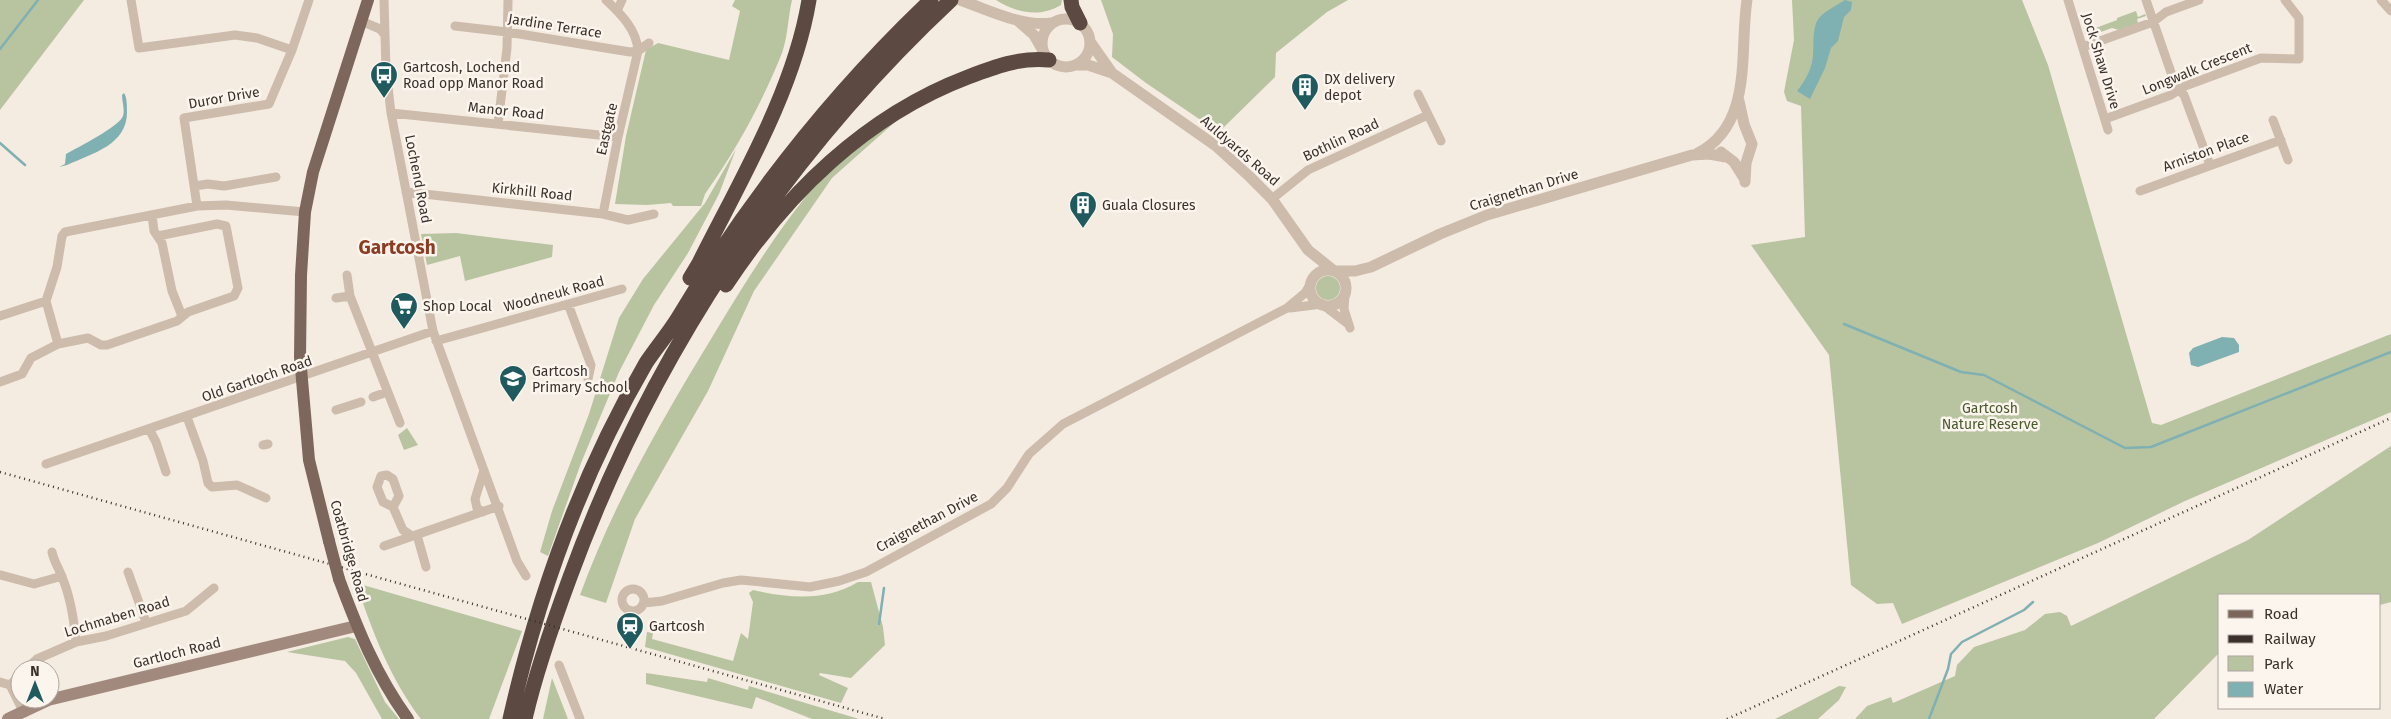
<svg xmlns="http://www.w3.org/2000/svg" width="2391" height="719" font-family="'Fira Sans',sans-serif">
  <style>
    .green { fill: #b8c4a0 }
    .water { fill: #7fb0b2 }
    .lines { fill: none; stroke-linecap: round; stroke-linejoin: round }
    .stream { stroke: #7fb0b2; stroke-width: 2.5 }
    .minor { stroke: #cdbbac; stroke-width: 9 }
    .tertiary { stroke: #cdbbac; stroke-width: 11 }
    .secondary { stroke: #a18a7d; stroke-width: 12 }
    .primary { stroke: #7d675c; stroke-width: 12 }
    .motorway { stroke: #5c4a42; stroke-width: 15 }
    .rail { stroke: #3b302b; stroke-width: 2.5; stroke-dasharray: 1 4; stroke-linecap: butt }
    .primary-bridge { stroke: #7d675c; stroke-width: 12 }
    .labels { text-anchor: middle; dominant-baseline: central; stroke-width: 5; stroke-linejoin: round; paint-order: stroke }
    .street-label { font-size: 14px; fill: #3b302b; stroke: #fbf5ee }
    .poi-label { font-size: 14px; fill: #3b302b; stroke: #fbf5ee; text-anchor: start }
    .park-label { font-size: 14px; fill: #4a5a2e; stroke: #fbf5ee }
    .district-label { font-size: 19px; font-weight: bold; fill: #8c3b22; stroke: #fbf5ee }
  </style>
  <rect width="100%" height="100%" fill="#f4ebe1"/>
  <path class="green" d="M0,0H84L0,110Z
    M735,0H792C788,17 788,36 782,53C762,103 736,150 705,194L701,206H673L671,203L647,205L615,204L626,136L646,50L658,43L729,60L740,11L732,6Z
    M996,0H1062L1061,5C1039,18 1017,13 996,0Z
    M1101,0H1348L1327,12L1276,53L1275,77L1222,129L1211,127L1146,83L1112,57L1113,34Z
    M1792,0H2022L2048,65L2152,423L2161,425L2391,334V412L2185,501L2098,543L1902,624L1893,603L1877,604L1851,585L1829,355L1751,245L1805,237L1801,106L1787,101L1784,92L1794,40Z
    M2136,11L2138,17L2145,14L2146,16L2137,19L2138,23L2119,30L2112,28L2095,34L2090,40L2088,34H2085V32L2117,20V18Z
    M895,122L832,178L754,291L708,391L635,519L606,603L580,595C614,502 663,418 714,334C756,265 800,192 861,138C870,131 884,126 895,122Z
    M736,149L719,194L688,253L654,305L619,372L581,463L548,556L540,552L552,511L589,414L619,318L643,279L705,203Z
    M456,233L553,245L552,257L465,281L460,256L427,265L421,234Z
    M1316 288a12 12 0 1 1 24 0a12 12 0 1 1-24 0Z
    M407,428L418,445L404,450L398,435Z
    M2391,446V602L2380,605V595H2220V652L2154,719H1855L1867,706L1891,697L1893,703L1955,676L1957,665L1974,647L2025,630L2045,614L2060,612L2067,616L2071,626L2248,540Z
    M858,582H871L883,627L885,645L851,678L820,673L819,675L848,688L841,703L645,647L647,632L653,633L652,639L733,661L741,633L748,639L753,602L749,593L753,590C789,598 825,602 858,582Z
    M356,583L522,631L489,719H421C390,679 372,630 356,583Z
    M348,637L355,639L385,702L399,719H382L356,673L345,661L287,652Z
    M646,673L707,682L708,678L748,690L749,686L859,719H812L756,697L752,709L646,684Z
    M552,678L568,719H543Z
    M1839,686L1846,687L1839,700L1818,719H1775Z"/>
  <path class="water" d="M1845,0L1852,2L1851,10L1844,17L1838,41L1831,48L1825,68L1810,99L1797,91C1805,81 1812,69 1813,56C1814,45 1812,32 1817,21C1822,12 1836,6 1845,0Z
    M124,93C127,97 127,106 127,112C127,145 93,153 67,165L59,167L65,164L66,154C77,148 120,126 123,116C125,110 122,101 122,95Z
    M2222,337L2234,338L2239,345V352L2198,367L2191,365L2189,353L2193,348Z"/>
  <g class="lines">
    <path class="stream" d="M0,49L38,0
      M0,143L25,165
      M1844,324L1961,372L1984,375L2125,448L2151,447L2391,352
      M879,624L884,588
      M1929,719L1948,669L1951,654L1962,642L2024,610L2033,602"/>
    <path class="minor" d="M131,0L139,48L235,35L257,38L292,50
      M384,0L386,70L391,113L433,331L517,561L526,576
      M2068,0L2108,130
      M2146,0L2176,87L2184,95L2210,165
      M2381,0L2391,11
      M617,11L622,0
      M361,21L380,29L385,35
      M455,26L507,32L630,52L638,51L649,43
      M2083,47L2153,22L2166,12L2199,0
      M1418,94L1441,141
      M391,113L618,137
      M2105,119L2171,95L2185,86L2261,58L2299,59V18L2285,0
      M2273,120L2288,160
      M498,124L507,48L508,0
      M194,186L208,184L224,186L276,177
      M2140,191L2281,140
      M406,192L603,214L628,220L654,214
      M1272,199L1308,170L1428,115
      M197,206L184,118L269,104L292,50L309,0
      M603,214L618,137L638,51C637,30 621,14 606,0
      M152,215L154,231L162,243L172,291L182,316
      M158,236L217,224L226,226L238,288L234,296L188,312L177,321L107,345H101L88,338L58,344L46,301L57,267L62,236L65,232L197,206L226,205L305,212
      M347,275L350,296
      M1345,295L1344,309L1350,328
      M336,298L350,296L400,423
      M568,304L591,365L588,379
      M1323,305L1348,324
      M1290,308L1322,304
      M0,316L46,301
      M436,341L622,289
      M0,382L22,374L31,358L58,344
      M373,397L387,392
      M336,410L361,402
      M187,417L203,461L208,483L212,487L237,485L266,498
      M149,429L156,442L166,472
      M263,445L268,444
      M46,464L433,331
      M393,507L399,496L393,479L387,475L381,476L377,487L383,502L393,507L403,530L412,536
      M483,512L477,508L475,499L484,470
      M417,535L426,567
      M384,546L499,506
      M52,552C54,562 59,568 62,577C71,598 74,619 76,642
      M128,572L146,622
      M1,575L34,584L62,576
      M622 600a11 11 0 1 1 22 0a11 11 0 1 1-22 0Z
      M644,603L662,601L723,583L741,580L810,587L839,581L866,572L991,504L1007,488L1029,454L1063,424L1287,308L1305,293L1311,283
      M559,665L580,719
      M26,669L37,659L76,642L106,636L186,611L214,588
      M0,682L10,685L23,711
      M10,685L20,675"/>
    <path class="tertiary" d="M960,0C989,10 1021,27 1052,23
      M1042 43a24 24 0 1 1 48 0a24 24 0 1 1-48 0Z
      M1017,20L1034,35L1042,49
      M1091,43L1112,73L1216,146L1250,177L1272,199L1308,250L1333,270
      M1077,65H1088L1112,73
      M1739,101L1744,124L1752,144L1746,163L1745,182
      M1721,152L1734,162L1744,178
      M1698,153C1754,124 1739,52 1747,0
      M1310 288a18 18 0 1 1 36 0a18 18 0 1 1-36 0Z
      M1334,271H1355L1371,267L1440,234L1487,215L1692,155L1709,154L1726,157"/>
    <path class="secondary" d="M8,719L48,700L356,626"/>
    <path class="primary" d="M329,541L309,460L300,357L301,275L305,212L313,172L368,0
      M339,579C358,630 376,675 408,719"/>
    <path class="motorway" d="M1071,0L1072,7L1080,23
      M690,278L699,263C740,181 794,91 809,0
      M726,285C785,195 865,116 968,77C994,67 1020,57 1049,60
      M510,719C538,595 582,473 646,363C656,348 668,334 678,318C748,201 832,94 931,0
      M525,719C536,671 553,623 570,577C650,358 781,159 951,0"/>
    <path class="rail" d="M0,472L885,719
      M1727,719L2391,418"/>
    <path class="primary-bridge" d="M329,541L339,579"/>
  </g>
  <defs>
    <symbol id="bus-pin" viewBox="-11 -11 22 30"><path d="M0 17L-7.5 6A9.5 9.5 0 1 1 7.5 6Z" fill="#1f5a5e" stroke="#fbf5ee"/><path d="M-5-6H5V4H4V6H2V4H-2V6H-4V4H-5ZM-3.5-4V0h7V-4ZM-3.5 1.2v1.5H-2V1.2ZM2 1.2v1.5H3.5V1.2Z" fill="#fff"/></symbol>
    <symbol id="building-pin" viewBox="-11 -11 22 30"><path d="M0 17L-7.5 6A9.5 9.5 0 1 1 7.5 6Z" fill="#1f5a5e" stroke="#fbf5ee"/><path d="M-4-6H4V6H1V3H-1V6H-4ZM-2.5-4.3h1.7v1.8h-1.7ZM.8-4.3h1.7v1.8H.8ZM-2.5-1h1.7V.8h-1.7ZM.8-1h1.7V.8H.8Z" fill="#fff"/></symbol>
    <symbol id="supermarket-pin" viewBox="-11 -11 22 30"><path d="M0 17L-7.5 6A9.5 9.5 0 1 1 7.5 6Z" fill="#1f5a5e" stroke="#fbf5ee"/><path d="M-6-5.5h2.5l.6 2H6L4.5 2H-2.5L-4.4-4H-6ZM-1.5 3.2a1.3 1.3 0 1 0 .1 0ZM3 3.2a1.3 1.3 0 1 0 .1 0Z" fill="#fff"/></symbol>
    <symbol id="school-pin" viewBox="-11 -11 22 30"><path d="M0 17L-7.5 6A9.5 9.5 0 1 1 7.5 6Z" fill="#1f5a5e" stroke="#fbf5ee"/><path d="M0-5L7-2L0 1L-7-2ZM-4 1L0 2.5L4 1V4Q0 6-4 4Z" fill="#fff"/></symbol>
    <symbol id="station-pin" viewBox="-11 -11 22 30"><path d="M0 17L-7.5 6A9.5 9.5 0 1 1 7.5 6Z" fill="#1f5a5e" stroke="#fbf5ee"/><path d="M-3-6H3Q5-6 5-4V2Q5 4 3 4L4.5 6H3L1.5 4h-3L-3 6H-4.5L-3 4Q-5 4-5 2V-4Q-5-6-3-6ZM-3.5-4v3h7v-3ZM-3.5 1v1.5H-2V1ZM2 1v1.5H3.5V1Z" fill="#fff"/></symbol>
  </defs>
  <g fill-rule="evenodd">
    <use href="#bus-pin" x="368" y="59" width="32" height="43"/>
    <use href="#building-pin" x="1289" y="71" width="32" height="43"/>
    <use href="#building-pin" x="1067" y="189" width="32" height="43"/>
    <use href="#supermarket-pin" x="388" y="290" width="32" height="43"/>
    <use href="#school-pin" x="497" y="363" width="32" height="43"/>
    <use href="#station-pin" x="614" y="610" width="32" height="43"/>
  </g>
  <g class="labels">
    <g class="street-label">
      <text transform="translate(555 26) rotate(9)">Jardine Terrace</text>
      <text transform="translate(2101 61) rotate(73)">Jock Shaw Drive</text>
      <text transform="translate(2197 69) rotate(-22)">Longwalk Crescent</text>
      <text transform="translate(224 98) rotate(-10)">Duror Drive</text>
      <text transform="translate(506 111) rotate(6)">Manor Road</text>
      <text transform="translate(607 129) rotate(-77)">Eastgate</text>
      <text transform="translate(1341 140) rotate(-25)">Bothlin Road</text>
      <text transform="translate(1240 151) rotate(41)">Auldyards Road</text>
      <text transform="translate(2206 152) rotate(-20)">Arniston Place</text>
      <text transform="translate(418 179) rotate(79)">Lochend Road</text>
      <text transform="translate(1524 190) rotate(-17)">Craignethan Drive</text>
      <text transform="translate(532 192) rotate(6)">Kirkhill Road</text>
      <text transform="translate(554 294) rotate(-15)">Woodneuk Road</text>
      <text transform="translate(257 379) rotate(-19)">Old Gartloch Road</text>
      <text transform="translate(927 522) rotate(-28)">Craignethan Drive</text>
      <text transform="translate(349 551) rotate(74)">Coatbridge Road</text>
      <text transform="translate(117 617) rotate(-17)">Lochmaben Road</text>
      <text transform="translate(177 653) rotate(-14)">Gartloch Road</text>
    </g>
    <g class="poi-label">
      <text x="403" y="67">Gartcosh, Lochend<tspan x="403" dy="16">Road opp Manor Road</tspan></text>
      <text x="1324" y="79">DX delivery<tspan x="1324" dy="16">depot</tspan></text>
      <text x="1102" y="205">Guala Closures</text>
      <text x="423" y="306">Shop Local</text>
      <text x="532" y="371">Gartcosh<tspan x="532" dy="16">Primary School</tspan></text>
      <text x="649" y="626">Gartcosh</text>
    </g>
    <g class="park-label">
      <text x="1990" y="408">Gartcosh<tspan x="1990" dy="16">Nature Reserve</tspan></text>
    </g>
    <g class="district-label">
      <text x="397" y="247">Gartcosh</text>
    </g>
  </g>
  <rect x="2218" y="594" width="162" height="115" fill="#fbf5ee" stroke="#aea6a0"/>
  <rect x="2228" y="610" width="25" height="8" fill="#7d675c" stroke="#aea6a0"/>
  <text x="2264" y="619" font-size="15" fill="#3b302b">Road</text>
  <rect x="2228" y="635" width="25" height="8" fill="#3b302b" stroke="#aea6a0"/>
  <text x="2264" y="644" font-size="15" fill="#3b302b">Railway</text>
  <rect x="2228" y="656" width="25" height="15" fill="#b8c4a0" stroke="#aea6a0"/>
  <text x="2264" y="669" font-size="15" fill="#3b302b">Park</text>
  <rect x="2228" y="682" width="25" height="15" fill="#7fb0b2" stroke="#aea6a0"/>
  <text x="2264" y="694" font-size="15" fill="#3b302b">Water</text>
  <g transform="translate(35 684)"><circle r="24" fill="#fbf5ee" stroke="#aea6a0"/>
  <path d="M0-4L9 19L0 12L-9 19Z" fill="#1f5a5e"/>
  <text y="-8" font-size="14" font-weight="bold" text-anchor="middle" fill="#3b302b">N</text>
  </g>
</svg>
